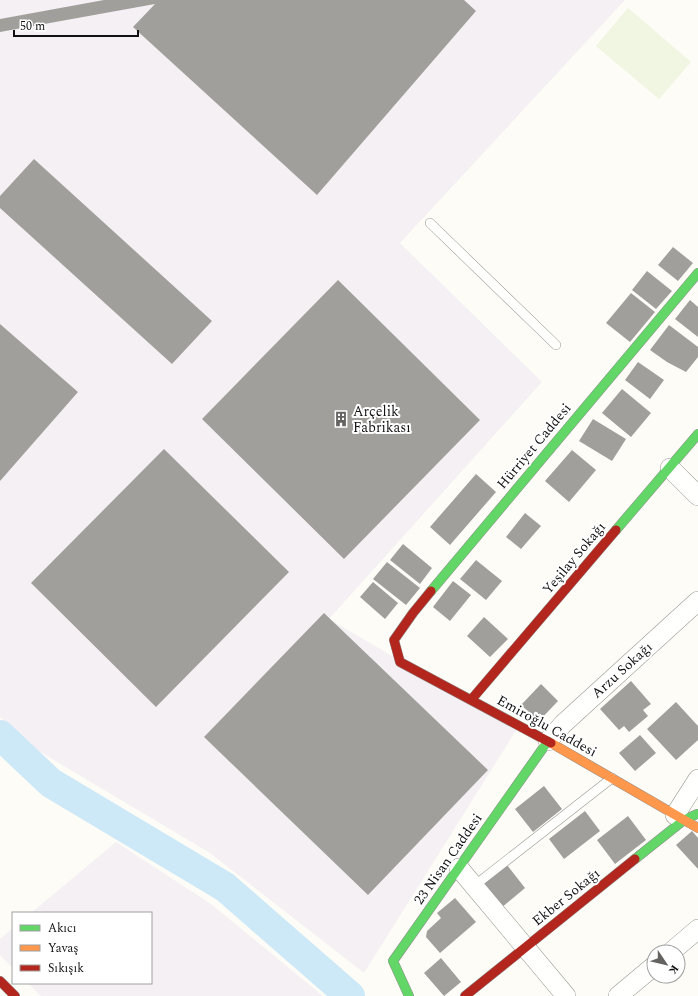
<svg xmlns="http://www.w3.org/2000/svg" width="698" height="996" font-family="Spectral,serif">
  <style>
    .industrial { fill: #f5f0f3 }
    .pitch { fill: #f0f6e1 }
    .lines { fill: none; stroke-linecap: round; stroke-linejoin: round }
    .river { stroke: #cde8f7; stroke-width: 30 }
    .building { fill: #a19f9c }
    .lane-casing { stroke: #979795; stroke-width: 10 }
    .street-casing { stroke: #979795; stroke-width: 20 }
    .fast-casing { stroke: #8e8d8b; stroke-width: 10 }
    .slow-casing { stroke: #8e8d8b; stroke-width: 10 }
    .jam-casing { stroke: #8e8d8b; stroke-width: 10 }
    .lane { stroke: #fffffe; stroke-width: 9 }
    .street { stroke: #fffffe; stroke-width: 19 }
    .fast { stroke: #63d668; stroke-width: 9 }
    .slow { stroke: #ff974d; stroke-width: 9 }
    .jam { stroke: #b3261e; stroke-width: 9 }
    .labels { text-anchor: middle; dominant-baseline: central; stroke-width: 4; stroke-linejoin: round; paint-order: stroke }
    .poi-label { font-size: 14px; fill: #111; stroke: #fff; text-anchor: start }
    .street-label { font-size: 14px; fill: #111; stroke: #fff }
  </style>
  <rect width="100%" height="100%" fill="#fdfcf7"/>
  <path class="industrial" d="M0,0H625L400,243L542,382L329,619L517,729L364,973L210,853L32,747L0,717Z
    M116,842L211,904L323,996H41L28,983H151V913H31Z
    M13,928V968L0,955V939Z"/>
  <path class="pitch" d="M628,8L691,62L659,99L596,46Z"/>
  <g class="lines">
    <path class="river" d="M0,735L51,783L225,887L350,996"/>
  </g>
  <path class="building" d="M104,0H464L476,11L317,195L133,27L155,4L0,32V19Z
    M34,159L212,321L172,364L0,208V196Z
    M673,247L693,263L678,281L658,265Z
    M647,271L672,291L656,309L632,290Z
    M338,280L480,420L344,559L202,419Z
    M631,293L655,312L630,342L606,323Z
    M690,300L698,307V337L675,319Z
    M0,324L78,392L0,481Z
    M669,325L698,347V357L686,372L667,362L650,350Z
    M638,362L664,380L650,399L625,380Z
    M622,389L651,413L631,437L602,413Z
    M593,419L626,439L612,461L579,441Z
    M164,449L289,572L156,707L31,583Z
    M572,450L596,470L569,502L545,481Z
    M476,474L496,492L450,545L430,527Z
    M525,513L541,526L521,549L506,537Z
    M403,544L432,568L420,584L390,560Z
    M476,560L502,581L486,600L460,579Z
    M387,562L420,588L406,605L373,579Z
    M453,581L471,595L450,621L433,607Z
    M373,582L398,603L385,619L360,597Z
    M324,613L488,770L368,895L204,737Z
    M484,617L508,639L490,657L467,636Z
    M631,681L651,704L643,710L648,716L629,732L624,726L619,730L600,709Z
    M541,684L558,701L539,721L521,705Z
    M676,702L698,726V740L676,760L647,729Z
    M640,735L656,753L635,771L619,753Z
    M544,786L562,809L533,832L515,809Z
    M585,811L600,831L564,859L549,839Z
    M628,816L646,840L615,864L597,840Z
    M692,831L698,838V869L676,845Z
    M507,865L525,888L501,908L482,885Z
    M455,898L476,922L440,953L426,937L427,931L441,918L437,913Z
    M441,958L461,982L444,996L424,973Z"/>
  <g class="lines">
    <defs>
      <path id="lane" d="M430,223L556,345
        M474,886L612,778"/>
      <path id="street" d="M670,468L698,496
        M548,741L563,724L698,601
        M675,815L698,779
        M459,868L566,996
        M671,952L698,929
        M618,996L654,966"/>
      <path id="fast" d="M616,530L698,434
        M431,591L698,273
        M635,859L684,820L697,814
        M409,996L393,961L548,741"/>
      <path id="slow" d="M551,743L698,828"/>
      <path id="jam" d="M431,591L413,613L394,640L400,662L551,743
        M471,700L616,530
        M0,981L15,996
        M465,996L635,859"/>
    </defs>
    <use href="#lane" class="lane-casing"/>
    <use href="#street" class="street-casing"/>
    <use href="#fast" class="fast-casing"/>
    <use href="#slow" class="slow-casing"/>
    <use href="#jam" class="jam-casing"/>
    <use href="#lane" class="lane"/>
    <use href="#street" class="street"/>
    <use href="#fast" class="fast"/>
    <use href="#slow" class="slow"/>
    <use href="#jam" class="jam"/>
  </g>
  <defs>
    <symbol id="building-bare" viewBox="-9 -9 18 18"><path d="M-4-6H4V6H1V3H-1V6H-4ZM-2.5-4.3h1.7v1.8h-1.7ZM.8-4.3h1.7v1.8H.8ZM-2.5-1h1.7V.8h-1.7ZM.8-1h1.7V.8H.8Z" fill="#646362" stroke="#fff" stroke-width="2.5" paint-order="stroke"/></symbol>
  </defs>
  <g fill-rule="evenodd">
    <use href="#building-bare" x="330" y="408" width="22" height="22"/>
  </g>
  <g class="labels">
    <g class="poi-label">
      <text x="353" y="411">Arçelik<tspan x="353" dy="16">Fabrikası</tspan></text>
    </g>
    <g class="street-label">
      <text transform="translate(534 446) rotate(-50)">Hürriyet Caddesi</text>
      <text transform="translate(574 558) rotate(-50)">Yeşilay Sokağı</text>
      <text transform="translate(622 670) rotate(-42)">Arzu Sokağı</text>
      <text transform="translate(547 726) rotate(29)">Emiroğlu Caddesi</text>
      <text transform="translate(448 859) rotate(-55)">23 Nisan Caddesi</text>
      <text transform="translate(566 897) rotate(-39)">Ekber Sokağı</text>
    </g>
  </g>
  <rect x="12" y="912" width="140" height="72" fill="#ffffff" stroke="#a0a0a0"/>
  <rect x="20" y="925" width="20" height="6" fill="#63d668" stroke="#a0a0a0"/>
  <text x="48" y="932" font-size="12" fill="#111111">Akıcı</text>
  <rect x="20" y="945" width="20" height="6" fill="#ff974d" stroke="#a0a0a0"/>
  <text x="48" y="952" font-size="12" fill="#111111">Yavaş</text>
  <rect x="20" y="965" width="20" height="6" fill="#b3261e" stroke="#a0a0a0"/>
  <text x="48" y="972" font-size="12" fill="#111111">Sıkışık</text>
  <g transform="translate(666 964) rotate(125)"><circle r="19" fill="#ffffff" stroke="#a0a0a0"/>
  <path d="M0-3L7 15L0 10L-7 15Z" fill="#646362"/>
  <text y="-6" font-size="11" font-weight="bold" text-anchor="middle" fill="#111111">K</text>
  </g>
  <path d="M14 30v6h124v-6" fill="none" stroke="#111111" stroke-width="2"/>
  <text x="20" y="30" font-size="12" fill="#111111" stroke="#ffffff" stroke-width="3" paint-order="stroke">50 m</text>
</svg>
